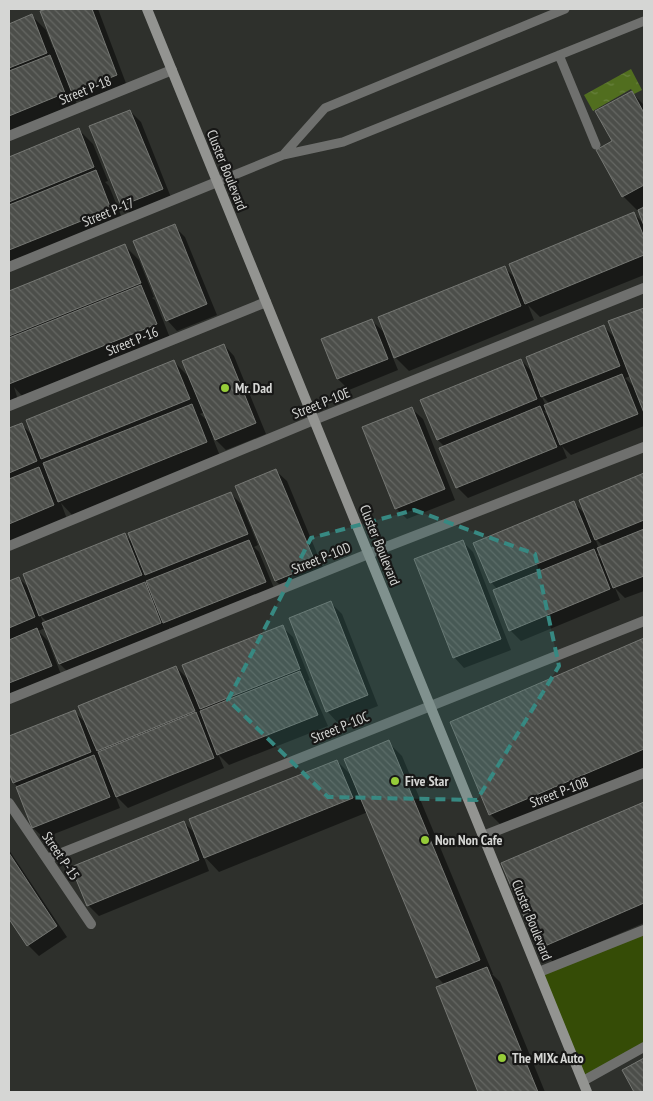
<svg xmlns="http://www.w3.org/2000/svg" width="653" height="1101" font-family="'PT Sans Narrow',sans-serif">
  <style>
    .garden { fill: #354c06 }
    .water { fill: url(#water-ripples) }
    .shadow { fill: #0007; fill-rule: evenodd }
    .building { fill: url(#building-back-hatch); stroke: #757773 }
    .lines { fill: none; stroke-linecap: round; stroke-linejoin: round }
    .lane { stroke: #6f706e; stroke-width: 9 }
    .street { stroke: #6f706e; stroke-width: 10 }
    .secondary { stroke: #939491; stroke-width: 10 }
    .marked { fill: #378982; fill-opacity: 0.2; stroke: #378982; stroke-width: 4; stroke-dasharray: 10 6; stroke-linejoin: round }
    .poi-dot { fill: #96cc39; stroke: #171716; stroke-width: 2 }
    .labels { text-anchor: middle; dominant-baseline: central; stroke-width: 4.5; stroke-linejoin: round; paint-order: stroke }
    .street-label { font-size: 14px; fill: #d5d6d4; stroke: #171716 }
    .poi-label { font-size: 14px; font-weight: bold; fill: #d5d6d4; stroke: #171716; text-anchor: start }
  </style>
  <defs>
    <pattern id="water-ripples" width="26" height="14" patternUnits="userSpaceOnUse" patternTransform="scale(1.25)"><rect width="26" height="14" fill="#516e1f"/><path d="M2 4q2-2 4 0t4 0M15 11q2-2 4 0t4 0" fill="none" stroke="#69823f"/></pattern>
    <pattern id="building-back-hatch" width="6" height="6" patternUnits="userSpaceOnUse" patternTransform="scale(1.25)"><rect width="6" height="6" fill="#4c4e4a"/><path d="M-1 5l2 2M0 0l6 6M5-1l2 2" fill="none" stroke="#656763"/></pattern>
  </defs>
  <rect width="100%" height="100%" fill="#2e302c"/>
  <path class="garden" d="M644,930V1047L583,1081L539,973Z"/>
  <path class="water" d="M631,69L642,90L634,94L631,89L593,111L584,95Z"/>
  <path class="shadow" d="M50,9H98L127,86L83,103L72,91L78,107L9,135V25L32,16L46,30L53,48L55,47L42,12Z
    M631,92L644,105V206L642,207L644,208V222L639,209L637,210L623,196L598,151L614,142Z
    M130,111L141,122L172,200L133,216L122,205Z
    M79,130L93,144L108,181L105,182L109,186L124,223L9,269V158Z
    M634,214L644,224V275L540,317L528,305L534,320L409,371L391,353L398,370L349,390L338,379L372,321L387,335L504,267L516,279Z
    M174,226L185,237L217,315L177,331L167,320Z
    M125,246L139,260L154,297L152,298L155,300L170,338L23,397L14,387L18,400L9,403V293Z
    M644,309V411L642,408L644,415V426L571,455L562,446L567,458L468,498L457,487L445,447L438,440L521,360L533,373L604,327L617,340L610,322ZM631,376L637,390L625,378ZM541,395L550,404L546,406ZM547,410L550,418L544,411Z
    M224,345L234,356L266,434L226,450L212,436L220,456L73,516L61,503L67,519L9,543V429L21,424L33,436L174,362L191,379ZM204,412L209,422L200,414Z
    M412,409L423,419L455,500L407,519L396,508Z
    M276,471L287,481L326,575L287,592L276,581L237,487Z
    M644,475V591L625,598L615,588L620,600L521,641L510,630L498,590L491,582L574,503L586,515L581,500ZM595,538L604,547L599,549ZM600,553L604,561L597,554Z
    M230,493L241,504L258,545L254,547L259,552L276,593L175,633L169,627L171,634L70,674L60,664L45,628L38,631L48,641L62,677L9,698V582L19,578L30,589L125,535L133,543ZM40,615L47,622L44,624Z
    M463,542L473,552L511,650L464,668L454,657Z
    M331,603L342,614L378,706L337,722L327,711Z
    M282,627L293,637L310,680L308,681L328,726L229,765L218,754L224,768L128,808L115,795L120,808L44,838L33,828L17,788L18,787L14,783L9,770V738L74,712L87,724L176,667L190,681Z
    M644,640V769L504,828L490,814L451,722Z
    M388,742L402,756L493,974H492L500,982L545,1092H480L438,988L445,985L437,977L368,812L219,872L203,855L209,871L99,916L88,905L183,822L197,835L337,761L353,777Z
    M644,803V923L553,962L539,948L503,863Z
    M9,850L67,937L39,956L28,945L9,916Z"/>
  <path class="building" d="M47,9H92L117,75L72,93L40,11Z
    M32,14L47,53L9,68V24Z
    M50,55L65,93L9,116V71Z
    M632,91L644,113V185L622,197L596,150L612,141L595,111Z
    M130,110L163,189L121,206L89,126Z
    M79,128L94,167L9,202V157Z
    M96,170L111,209L9,250V205Z
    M644,207V226L638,210Z
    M634,212L644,237V255L525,304L509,264Z
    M175,224L207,304L166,321L133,241Z
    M125,244L141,283L9,336V291Z
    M505,266L521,306L394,358L378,317Z
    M141,285L157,324L9,384V338Z
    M644,308V413L608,321Z
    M372,319L388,359L337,379L321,339Z
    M604,325L620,366L541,397L526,357Z
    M224,344L256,423L215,440L182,361Z
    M521,359L537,399L437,440L420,400Z
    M174,360L190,399L41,459L26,420Z
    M622,374L638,414L560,445L544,405Z
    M192,404L207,442L58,502L43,463Z
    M540,406L557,447L456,488L439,448Z
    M412,407L445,489L395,509L362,427Z
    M22,423L37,461L9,473V428Z
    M39,467L54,505L9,524V479Z
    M276,469L316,564L275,581L235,486Z
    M644,473V520L595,540L579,500Z
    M231,492L248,534L145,575L128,533Z
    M574,501L591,542L490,583L473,543Z
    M644,529V576L613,588L597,548Z
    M125,533L142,575L39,616L23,574Z
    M249,540L266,582L163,623L146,581Z
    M463,540L501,639L453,658L414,559Z
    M594,549L610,589L509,631L493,590Z
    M19,577L35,617L9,628V581Z
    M145,582L161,623L59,664L42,623Z
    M331,601L368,695L326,712L289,618Z
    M283,625L300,669L200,709L182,665Z
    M37,628L52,666L9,683V640Z
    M644,638V749L489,815L450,722Z
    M176,666L195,711L97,751L78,706Z
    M300,671L318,715L217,755L200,711Z
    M75,710L91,752L13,783L9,773V736Z
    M196,712L214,758L116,797L98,752Z
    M389,740L480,960L436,978L344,759Z
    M94,755L110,797L32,828L16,787Z
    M337,760L353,798L204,858L189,819Z
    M644,802V903L538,949L501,863Z
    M184,821L199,860L87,906L71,867Z
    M9,853L57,926L27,946L9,919Z
    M487,967L538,1092H478L436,987Z
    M644,1058V1092H634L622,1070Z"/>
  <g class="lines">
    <path class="lane" d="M559,55L596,145
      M284,154L325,108L565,9
      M217,182L283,155L343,142L644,21"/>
    <path class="street" d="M9,136L172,70
      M9,267L217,182
      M9,406L266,302
      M9,546L314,420L644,288
      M9,699L368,554L644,447
      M9,803L91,924
      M483,836L644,773
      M47,859L644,621
      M539,972L644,930
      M583,1081L644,1047"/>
    <path class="secondary" d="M147,9L587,1092"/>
  </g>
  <path class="marked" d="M414,510L535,554L559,666L477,800L328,797L228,700L311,538Z"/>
  <g class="poi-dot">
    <circle cx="225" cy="388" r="5"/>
    <circle cx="395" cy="781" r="5"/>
    <circle cx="425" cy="840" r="5"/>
    <circle cx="502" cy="1058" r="5"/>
  </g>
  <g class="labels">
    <g class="street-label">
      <text transform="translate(85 90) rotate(-22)">Street P-18</text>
      <text transform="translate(227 170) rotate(68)">Cluster Boulevard</text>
      <text transform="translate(108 212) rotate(-22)">Street P-17</text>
      <text transform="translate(132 341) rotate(-22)">Street P-16</text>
      <text transform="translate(321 403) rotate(-22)">Street P-10E</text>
      <text transform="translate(380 545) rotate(68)">Cluster Boulevard</text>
      <text transform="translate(321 558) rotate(-22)">Street P-10D</text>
      <text transform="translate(340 727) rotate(-22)">Street P-10C</text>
      <text transform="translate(559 792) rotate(-21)">Street P-10B</text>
      <text transform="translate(61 856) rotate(56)">Street P-15</text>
      <text transform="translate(532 920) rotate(68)">Cluster Boulevard</text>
    </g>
    <g class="poi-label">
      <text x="235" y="388">Mr. Dad</text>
      <text x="405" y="781">Five Star</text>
      <text x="435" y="840">Non Non Cafe</text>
      <text x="512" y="1058">The MIXc Auto</text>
    </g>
  </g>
  <rect width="653" height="1101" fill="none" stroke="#d5d6d4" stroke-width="20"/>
</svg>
